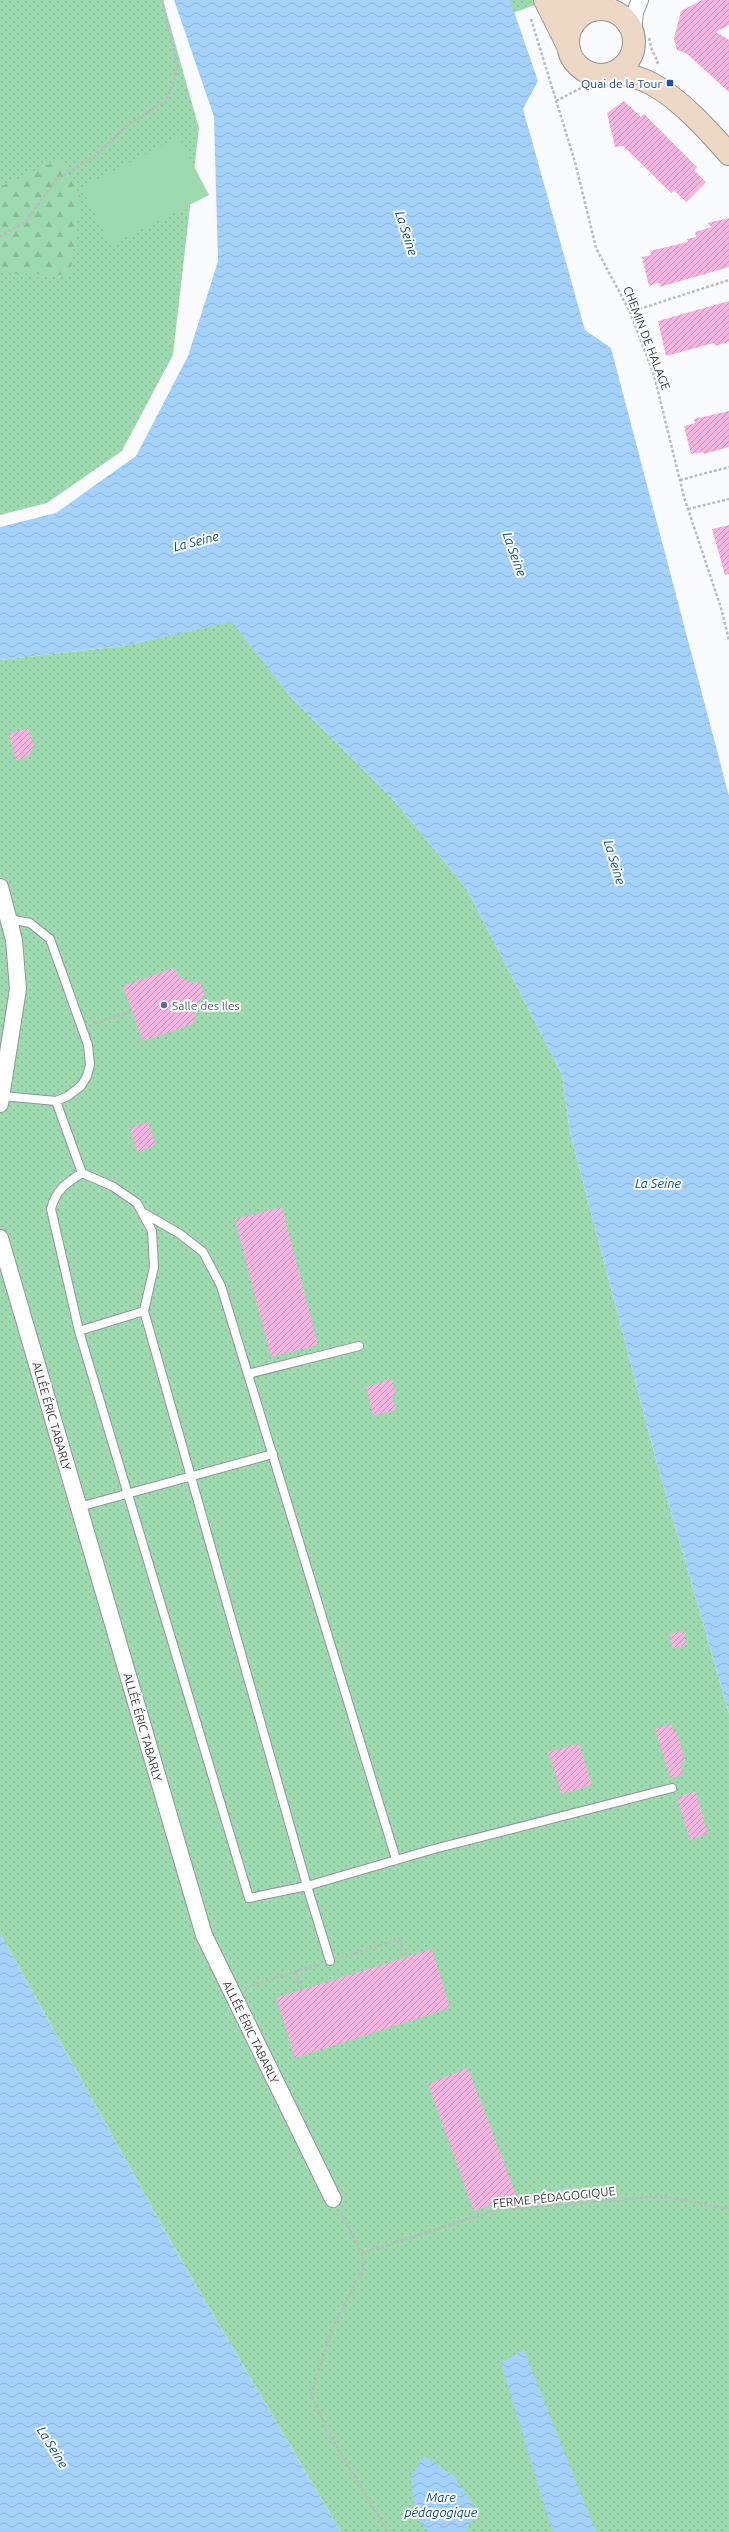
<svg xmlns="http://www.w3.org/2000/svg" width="729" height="2532" font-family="Ubuntu,sans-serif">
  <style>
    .grass { fill: url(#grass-dots) }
    .forest { fill: url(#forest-firs) }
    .pitch { fill: #9edaaf }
    .water { fill: url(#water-waves) }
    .building { fill: url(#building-hatch) }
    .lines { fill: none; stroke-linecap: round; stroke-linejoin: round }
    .lane-casing { stroke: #91959a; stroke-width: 10 }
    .street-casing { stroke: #91959a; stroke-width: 18 }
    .secondary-casing { stroke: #91959a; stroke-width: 24 }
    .path { stroke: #babcbf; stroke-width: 2.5; stroke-dasharray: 3 2; stroke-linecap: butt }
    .lane { stroke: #fff; stroke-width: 8 }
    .street { stroke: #fff; stroke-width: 16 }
    .secondary { stroke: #ecd8c5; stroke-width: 22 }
    .transit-dot { fill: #1a4fb4; stroke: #fff; stroke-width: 1.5 }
    .service-dot { fill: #5c6f8a; stroke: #fff; stroke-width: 1.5 }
    .labels { text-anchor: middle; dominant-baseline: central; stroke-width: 4; stroke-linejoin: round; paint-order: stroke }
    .transit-label { font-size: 12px; fill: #164399; stroke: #fff; text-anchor: end }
    .street-label { font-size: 12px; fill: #383a3c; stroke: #fff }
    .service-label { font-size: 12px; fill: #4e5e75; stroke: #fff; text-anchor: start }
    .water-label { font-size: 13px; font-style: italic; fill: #074d7a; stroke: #fff }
  </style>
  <defs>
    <pattern id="grass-dots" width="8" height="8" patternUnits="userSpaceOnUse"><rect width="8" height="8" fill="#9edaaf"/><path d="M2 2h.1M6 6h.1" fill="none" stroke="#89bc97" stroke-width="1.8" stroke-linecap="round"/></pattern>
    <pattern id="forest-firs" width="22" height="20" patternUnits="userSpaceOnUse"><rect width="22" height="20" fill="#9edaaf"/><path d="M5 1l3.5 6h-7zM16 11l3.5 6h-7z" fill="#89bc97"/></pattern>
    <pattern id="water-waves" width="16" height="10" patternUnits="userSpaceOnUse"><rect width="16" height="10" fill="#a3d1f9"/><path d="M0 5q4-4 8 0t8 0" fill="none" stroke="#8db4d6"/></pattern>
    <pattern id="building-hatch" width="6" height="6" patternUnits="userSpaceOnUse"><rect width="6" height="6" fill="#f3b4e0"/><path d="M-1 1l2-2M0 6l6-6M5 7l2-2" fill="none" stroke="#c693b7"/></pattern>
  </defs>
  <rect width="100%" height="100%" fill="#f9fbfe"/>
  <path class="grass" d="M0,0H163L199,128L173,355L122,451L47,503L0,515Z
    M503,0H534L535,5L507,15Z
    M232,621L291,697L394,800L467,889L562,1074L570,1132L657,1463L729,1713V2532H341L180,2258L0,1933V660L123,646Z"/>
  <path class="forest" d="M61,159L81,198L70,275L0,273V187Z"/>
  <path class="pitch" d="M179,137L209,195L111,245L81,187Z"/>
  <path class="water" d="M174,0H510L538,81L523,109L585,330L611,348L729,796V1713L657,1463L570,1132L562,1074L467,889L394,800L291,697L232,622L123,646L0,660V527L56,513L136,456L188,356L218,261L214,117Z
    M0,1933L180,2258L341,2532H0Z
    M524,2350L596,2532H553L551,2527L501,2363Z
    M424,2456L454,2476L477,2510L466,2532H428L415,2515L411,2477Z"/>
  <path class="building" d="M702,0H729V25L716,32L729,40V92L686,53L677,50L674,39L681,11Z
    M624,101L641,117L644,114L697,167L694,170L706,182L686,202L674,190L671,193L623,146L615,147L607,113Z
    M729,218V267L660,287L659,283L649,286L642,257L651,255L650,251L688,242L687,239L696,237L695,232L712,227L707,223Z
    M729,301V342L715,346L714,343L666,356L658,321Z
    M729,411V447L704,454L703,452L691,454L684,426L695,423L694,419Z
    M729,525V574L725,575L712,529Z
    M28,728L34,746L29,756L16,760L9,734Z
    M174,968L179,977L193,983L200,981L205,996L200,999L193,1024L143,1041L123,986Z
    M148,1122L156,1145L137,1152L130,1128Z
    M282,1207L318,1345L271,1357L235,1219Z
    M392,1379L396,1394L392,1395L396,1410L373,1416L366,1387Z
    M684,1631L686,1645L672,1648L670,1634Z
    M671,1724L674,1731L676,1730L685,1761L680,1764L683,1774L671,1779L655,1729Z
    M579,1744L592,1785L562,1794L548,1752Z
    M695,1791L708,1833L690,1840L677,1798Z
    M432,1949L450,2008L295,2058L276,1998Z
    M468,2068L516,2195L474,2211L428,2084Z"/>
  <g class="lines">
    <defs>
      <path id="lane" d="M2,1096L56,1101L68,1096L81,1086L87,1076L90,1065L88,1045L50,939L30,923L9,919
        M56,1101L82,1173L112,1186L137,1203L152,1231L154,1267L144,1311L307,1886L434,1849L672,1788
        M82,1173C66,1183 56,1190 51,1209L79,1331L144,1311
        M142,1212L180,1234L203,1252L221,1286L396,1859
        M79,1331L249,1898L307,1886L330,1961
        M248,1374L359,1346
        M79,1507L273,1454"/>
      <path id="street" d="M596,9L608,0
        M633,33L635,12L640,0
        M0,887L14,940L18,989L0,1104
        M0,1238L204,1935L333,2199"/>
      <path id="secondary" d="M545,0L569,48
        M558,0L572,7L591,10
        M568 42a33 33 0 1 1 66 0a33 33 0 1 1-66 0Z
        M614,72C626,75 640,77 652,84C680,99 708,130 729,154"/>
    </defs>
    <use href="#lane" class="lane-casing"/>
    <use href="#street" class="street-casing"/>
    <use href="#secondary" class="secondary-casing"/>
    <path class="path" d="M531,19L575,162L596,248L630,312L654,375L684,497L721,608L729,640
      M649,38L652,50L658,62L656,64
      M556,101L581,88L602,86
      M0,237L25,222L57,179L92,158L129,124L166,101L178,69L162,0
      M630,312L729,280
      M680,480L729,467
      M688,509L729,499
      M94,1024L132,1011
      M341,1958L399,1939L404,1957
      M295,1972L302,1990
      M247,1987L319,1964
      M341,2213L362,2253L364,2267L333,2327L311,2394L326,2429L388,2532
      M362,2253L496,2210L660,2196L729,2209"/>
    <use href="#lane" class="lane"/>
    <use href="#street" class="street"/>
    <use href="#secondary" class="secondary"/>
  </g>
  <rect class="transit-dot" x="666" y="79" width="8" height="8" rx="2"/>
  <circle class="service-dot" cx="164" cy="1005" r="4"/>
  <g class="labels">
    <g class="transit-label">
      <text x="662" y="83">Quai de la Tour</text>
    </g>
    <g class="street-label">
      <text transform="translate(647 338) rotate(69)">CHEMIN DE HALAGE</text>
      <text transform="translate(52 1416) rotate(74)">ALLÉE ÉRIC TABARLY</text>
      <text transform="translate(143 1727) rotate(74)">ALLÉE ÉRIC TABARLY</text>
      <text transform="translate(251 2032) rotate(64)">ALLÉE ÉRIC TABARLY</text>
      <text transform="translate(554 2197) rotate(-6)">FERME PÉDAGOGIQUE</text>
    </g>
    <g class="service-label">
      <text x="172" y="1005">Salle des Iles</text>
    </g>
    <g class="water-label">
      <text transform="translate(407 233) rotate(72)">La Seine</text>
      <text transform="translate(196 541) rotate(-14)">La Seine</text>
      <text transform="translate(515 554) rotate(70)">La Seine</text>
      <text transform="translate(615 862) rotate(73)">La Seine</text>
      <text x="658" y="1183">La Seine</text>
      <text transform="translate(53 2447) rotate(58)">La Seine</text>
      <text x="441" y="2497">Mare<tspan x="441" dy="15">pédagogique</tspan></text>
    </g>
  </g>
</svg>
